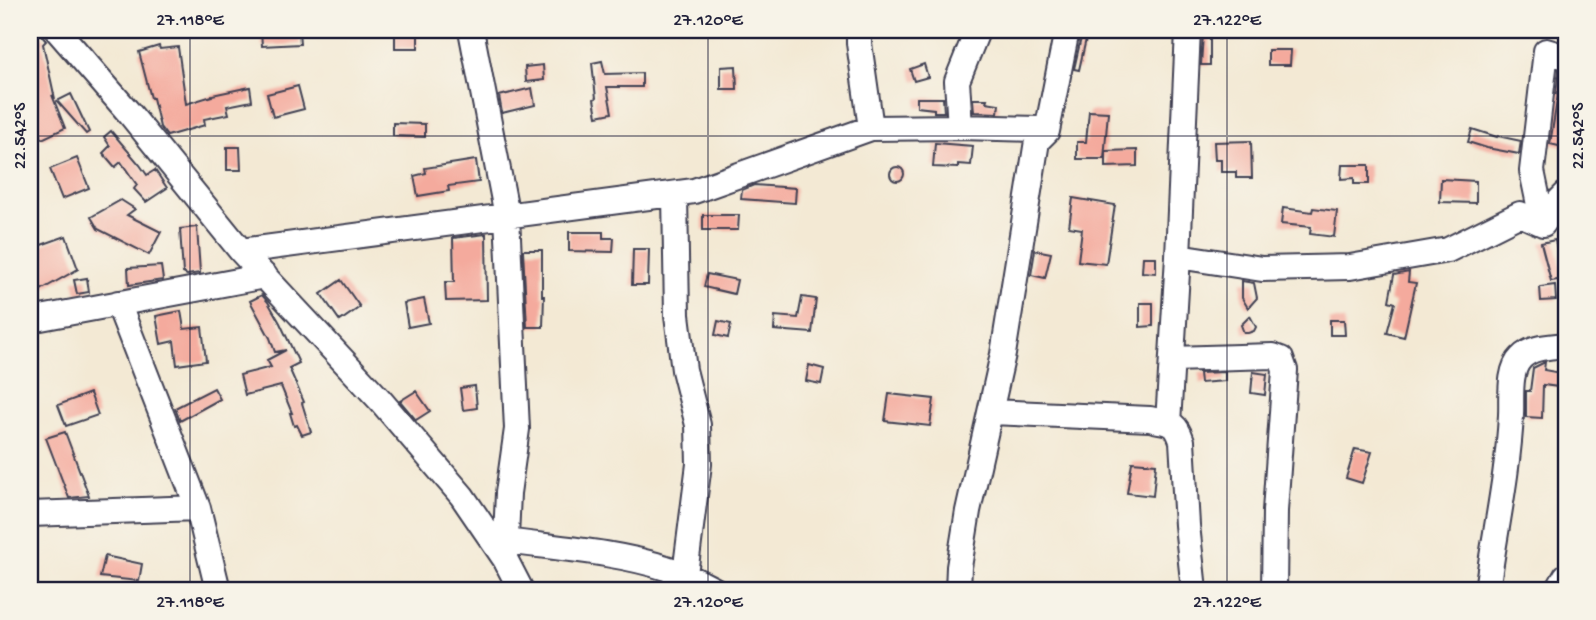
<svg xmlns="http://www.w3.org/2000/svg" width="1596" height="620" font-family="'Gochi Hand',sans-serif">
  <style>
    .building { fill: #f4aa9d }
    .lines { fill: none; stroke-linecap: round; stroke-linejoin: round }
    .minor-casing { stroke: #414052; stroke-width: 28 }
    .minor { stroke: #fff; stroke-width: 24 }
    .ticks { fill: none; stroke: #22223b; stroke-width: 2; stroke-opacity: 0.45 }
    .neatline { fill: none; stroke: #22223b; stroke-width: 2.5 }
    .ticks-label { font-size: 18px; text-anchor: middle; fill: #22223b }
  </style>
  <rect width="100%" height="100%" fill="#f7f3e8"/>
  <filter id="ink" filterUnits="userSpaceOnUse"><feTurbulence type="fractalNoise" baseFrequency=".0143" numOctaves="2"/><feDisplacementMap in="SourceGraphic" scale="14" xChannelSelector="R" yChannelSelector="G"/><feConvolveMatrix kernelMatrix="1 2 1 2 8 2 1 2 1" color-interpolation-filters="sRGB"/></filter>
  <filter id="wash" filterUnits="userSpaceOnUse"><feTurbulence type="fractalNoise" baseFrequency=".00686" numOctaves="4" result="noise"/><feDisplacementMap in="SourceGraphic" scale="28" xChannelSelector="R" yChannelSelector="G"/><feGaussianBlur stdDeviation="1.57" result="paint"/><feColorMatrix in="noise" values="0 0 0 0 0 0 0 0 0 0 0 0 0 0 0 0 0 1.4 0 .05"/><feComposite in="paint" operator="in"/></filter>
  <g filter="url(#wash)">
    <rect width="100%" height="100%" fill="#f3e9d4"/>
    <g id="blocks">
      <path class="building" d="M30,30H39L41,35L46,41L43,44L55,99L52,95L65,128L42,139L33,119L37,117L30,83Z
        M261,30H299L300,44L262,46Z
        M395,30H418V48H395Z
        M1203,34H1210V65H1201Z
        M1081,38L1086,39L1079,70L1074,69Z
        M159,46L160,49L178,47L186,104L212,96V95L250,87L252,101L227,106L229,114L204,119L205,125L167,136L160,127L153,98H151L139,52Z
        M1268,50H1291L1290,65H1268Z
        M602,61L605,74L642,73V87H607L612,113L597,116L594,99L596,98L592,63Z
        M924,64L928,77L914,81L910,69Z
        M543,65L544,80L526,82L525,67Z
        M736,66L737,89H721V67Z
        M1559,70H1566V130L1563,147L1550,144L1558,95L1556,94Z
        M298,86L304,109L273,117L267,94Z
        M532,88L535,105L502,113L499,96Z
        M71,94L89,132L86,134L57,101Z
        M917,98H943L944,112H934V109L917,107Z
        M973,99H987L986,102L999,104L998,113L974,112Z
        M1089,111L1108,112L1104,159H1077V142H1086Z
        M393,123L425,124V137L393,136Z
        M1472,129L1497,137L1498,136L1521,141L1519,154L1487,148L1468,142Z
        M111,131L140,165L147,175L155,170L167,188L146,202L134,189L137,185L121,162L115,167L103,153L110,146L104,137Z
        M1251,141L1252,178H1236V172H1221V160H1215L1214,142Z
        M935,143L973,146L971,165L958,164V168L933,167Z
        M227,147H240L241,170H227Z
        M1137,150V166L1106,167V151Z
        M77,158L89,188L62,199L50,169Z
        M476,160L479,182L448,186L449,191L418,196L414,176L426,173L425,168Z
        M1342,165H1369V184H1354V178L1341,179Z
        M890 174a7 7 0 1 1 14 0a7 7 0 1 1-14 0Z
        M1441,179L1476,181V203L1440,202Z
        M754,185L796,188L795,203L741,199L742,190Z
        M1073,198L1115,205L1106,264L1078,261L1082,229L1069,227Z
        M121,200L135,209L127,215L161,232L149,255L98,229L91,217Z
        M1283,208L1312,212L1313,208L1337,211L1334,237L1310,234L1311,227L1281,224Z
        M703,215H739L738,230H703Z
        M197,227L200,273L187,275L183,273L180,229Z
        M569,232H603V238H614L613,252L569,251Z
        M486,234L487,300L446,301L445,282H454L453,238Z
        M66,236L78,269L41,290L30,271V249Z
        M1555,240L1564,279L1551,281L1541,243Z
        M633,249H649L648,285H632Z
        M523,250H542V296H544L543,327H527Z
        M1035,250L1051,253L1045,278L1031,275Z
        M1143,257H1156V273L1142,272Z
        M161,266L163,280L129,285L128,268Z
        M1409,272L1408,282L1416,283L1404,337L1387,333L1395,303L1389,301L1394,275Z
        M707,274L737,280L734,294L704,287Z
        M87,278L89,292L77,294L74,280Z
        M341,280L360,307L340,321L321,294Z
        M1242,281L1254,283L1257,298L1248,308L1242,298Z
        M1555,285L1556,300L1541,301L1540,287Z
        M262,295L268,302L280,323L299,363L289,368L304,402L302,403L311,432L302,435L297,425L294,426L290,413H292L281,386L245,395L240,375L271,367L267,360L286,350L275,352L270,338L250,301Z
        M802,297L816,299L812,333L774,330L775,316L798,318Z
        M424,299L429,323L408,327L404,303Z
        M1140,303H1153V326L1140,327Z
        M181,311L184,329L202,327L206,361L177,365L174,341L161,344L156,316Z
        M1250,316L1256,327L1254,331L1248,333H1244L1241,325Z
        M1330,320H1344L1345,335H1330Z
        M718,321L731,324L728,338L715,335Z
        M1545,362L1544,370L1566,374V388L1543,385L1542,418L1526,417V391H1530L1533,368Z
        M809,365L824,369L821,384L806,381Z
        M1225,372V381L1200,383L1199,373Z
        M1253,372L1267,374L1265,395L1251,393Z
        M475,386L477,408L463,410L460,388Z
        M214,388L220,399L180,421L175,408Z
        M416,391L430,411L416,420L400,401Z
        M90,393L98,415L66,426L58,405Z
        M889,394L934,399L930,426L885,421Z
        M65,432L89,496L69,498L46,438Z
        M1355,449L1372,452L1362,483L1346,478Z
        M1132,462L1156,464L1153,496L1127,493Z
        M105,556L142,564L139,581L100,577Z"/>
    </g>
  </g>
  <g filter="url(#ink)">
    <use href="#blocks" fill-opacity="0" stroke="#414052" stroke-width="2"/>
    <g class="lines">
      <defs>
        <path id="minor" d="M57,30L130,114L241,251L380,400L462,496L505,559L521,590
          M471,30L507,216L517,429L508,493L505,559
          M859,30V43L871,128
          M960,127L957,81L976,34V30
          M1047,131L1067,30
          M675,194L677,315L684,370L698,425L699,464L685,574L688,590
          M1543,224L1532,171L1546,51L1563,56L1566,53
          M241,251L694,191L871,128L960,127L1039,129L1047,131L1037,141L1003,354L968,511L959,567L958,590
          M1178,256L1262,269L1350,267L1448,250L1520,214L1543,224L1560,200L1566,194
          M118,303L198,508L218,590
          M30,320L265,276
          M1172,359L1273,356L1281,359L1285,370L1275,511L1274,590
          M991,412L1150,419C1170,424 1175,420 1182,441L1187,525L1194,590
          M1168,423L1178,256L1188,30
          M30,514L198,508
          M506,541C557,548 617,552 666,568C683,573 699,582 715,590
          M1487,590C1495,532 1508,474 1511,415C1512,398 1508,371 1521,358C1532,346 1551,347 1566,345
          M1558,590L1566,576"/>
      </defs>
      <use href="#minor" class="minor-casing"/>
      <use href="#minor" class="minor"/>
    </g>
  </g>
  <path class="ticks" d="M190,30V590M708,30V590M1227,30V590M30,136H1566"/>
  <rect width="1596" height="620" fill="none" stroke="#f7f3e8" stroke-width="77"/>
  <rect x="38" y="38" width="1520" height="544" class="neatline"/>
  <g class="ticks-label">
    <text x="190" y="25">27.118°E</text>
    <text x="708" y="25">27.120°E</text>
    <text x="1227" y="25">27.122°E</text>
    <text transform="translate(19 136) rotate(-90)" y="6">22.542°S</text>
    <text transform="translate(1577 136) rotate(-90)" y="6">22.542°S</text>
    <text x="190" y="607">27.118°E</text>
    <text x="708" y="607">27.120°E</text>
    <text x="1227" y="607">27.122°E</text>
  </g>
</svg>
